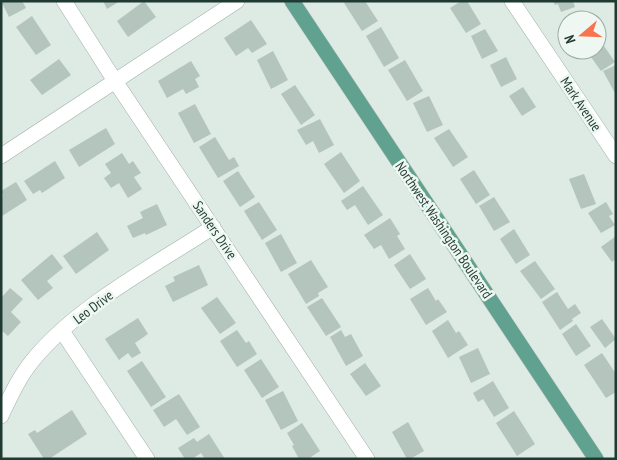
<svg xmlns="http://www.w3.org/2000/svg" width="617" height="460" font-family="'PT Sans Narrow',sans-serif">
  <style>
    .building { fill: #b3c5bd }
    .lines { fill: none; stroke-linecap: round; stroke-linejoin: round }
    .minor-casing { stroke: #a1b2ab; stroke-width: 16 }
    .major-casing { stroke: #bcc4c2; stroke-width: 16 }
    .minor { stroke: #fff; stroke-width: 15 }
    .major { stroke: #60a28f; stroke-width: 15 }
    .labels { text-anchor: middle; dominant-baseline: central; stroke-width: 5; stroke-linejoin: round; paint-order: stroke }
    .street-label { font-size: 14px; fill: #1f3a32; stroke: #eef7f2 }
  </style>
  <rect width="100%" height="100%" fill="#deeae4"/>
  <path class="building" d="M1,1H22L26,8L9,17Z
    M103,1H120L107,9Z
    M144,1L156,17L128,37L117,21Z
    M347,1H365L378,21L362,31L344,3Z
    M461,1H467L481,24L466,33L450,8Z
    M553,1H573L575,7L561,12L558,4L555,5Z
    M579,12L584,20H568Z
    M32,16L51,45L36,55L16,27Z
    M251,20L267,44L252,53L248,48L236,56L224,38Z
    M381,27L399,58L384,67L366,36Z
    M485,29L498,51L482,59L471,36Z
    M597,36L615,62L601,71L586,50H597Z
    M273,51L288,80L271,89L257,60Z
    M506,57L517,79L501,87L490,65Z
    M59,59L71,75L42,95L30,80Z
    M405,60L423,91L407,101L388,70Z
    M191,61L200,76L195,79L199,87L186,94L183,89L167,98L158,81Z
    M616,65V95L603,71Z
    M295,85L315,115L301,125L281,94Z
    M523,87L536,107L522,116L509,96Z
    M429,96L443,125L427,132L413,103Z
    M195,104L211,134L194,143L178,113Z
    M320,119L334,145L319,153L313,141L306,145L297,130Z
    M106,128L115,144L79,167L69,150Z
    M449,129L468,157L453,167L434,138Z
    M215,137L229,160L234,157L239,166L218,178L199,147Z
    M341,152L360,181L344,193L324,164Z
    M122,153L129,164L133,161L141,173L134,177L142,189L128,198L119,183L111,188L104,178L111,173L105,164Z
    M55,161L65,178L42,193L40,190L33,194L24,181Z
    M474,170L490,195L476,204L460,179Z
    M238,171L255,197L240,207L223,181Z
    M584,174L596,204L581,209L569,179Z
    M16,182L27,200L2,216L1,197L3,196L1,191Z
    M363,186L383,215L368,225L355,205L347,210L341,201Z
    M494,197L510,222L494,231L479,206Z
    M259,202L277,230L262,240L244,211Z
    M606,202L613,214L609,216L615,225L601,233L588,213Z
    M157,204L167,225L146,235L145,233L133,238L127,226L143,218L140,212Z
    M390,218L400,234L397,236L405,249L389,259L381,245L374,249L364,235Z
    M514,229L530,255L516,264L500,239Z
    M97,232L109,250L76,274L63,256Z
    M281,234L297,263L281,272L265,243Z
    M616,236V259L612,262L601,247Z
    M52,254L63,268L47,281L53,288L38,300L21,280Z
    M410,254L426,279L410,289L394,265Z
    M311,260L328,287L318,293L319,296L306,304L288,274Z
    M535,261L555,289L541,299L520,271Z
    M199,265L208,285L173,302L165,286L175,281L173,277Z
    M10,288L23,299L11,312L21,322L8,336L1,330V298Z
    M428,288L436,301L438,299L447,312L426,325L410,299Z
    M557,292L568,309L575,304L581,313L572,319L573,321L560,330L542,302Z
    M217,297L236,323L220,334L201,308Z
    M322,298L341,327L326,336L307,307Z
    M138,318L148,334L135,343L141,353L132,358L128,353L119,360L105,339Z
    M602,319L616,339L605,348L590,327Z
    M448,320L456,333L459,331L468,345L448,358L432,331Z
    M576,324L591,346L576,356L562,334Z
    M237,330L246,343L249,341L257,354L237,367L220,341Z
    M341,330L345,337L351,334L363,356L346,366L330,337Z
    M478,348L490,374L471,383L459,357Z
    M602,353L616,374V392L606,398L584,365Z
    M261,359L279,387L262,398L244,370Z
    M142,361L166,397L151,407L127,371Z
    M365,363L381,386L366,396L350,374Z
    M493,381L509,408L494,417L483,399L478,402L473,393Z
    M283,391L298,421L281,430L265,400Z
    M179,394L200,427L187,435L176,419L164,427L153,410Z
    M72,410L87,434L49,459H44L28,434L35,430L37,433Z
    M514,411L535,444L517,456L496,423Z
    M408,422L424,451L410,459H407L392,432Z
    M302,423L320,451L308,459H299L292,446L294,445L287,433Z
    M209,434L225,459H205L201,453L192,459H185L178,448L194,438L197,442Z"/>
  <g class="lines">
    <defs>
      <path id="minor" d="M64,1L115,81L367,459
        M512,1L616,156
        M1,156L237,1
        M62,331L147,459
        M1,416C10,397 19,377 33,360C77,306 155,265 213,227"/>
      <path id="major" d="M292,1L596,459"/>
    </defs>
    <use href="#minor" class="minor-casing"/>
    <use href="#major" class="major-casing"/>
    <use href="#minor" class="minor"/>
    <use href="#major" class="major"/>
  </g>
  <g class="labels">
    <g class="street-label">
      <text transform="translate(581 104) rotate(56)">Mark Avenue</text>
      <text transform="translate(215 230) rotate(56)">Sanders Drive</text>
      <text transform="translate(444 230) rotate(56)">Northwest Washington Boulevard</text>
      <text transform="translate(93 307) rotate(-37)">Leo Drive</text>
    </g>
  </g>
  <rect width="617" height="460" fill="none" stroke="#1f3a32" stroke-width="5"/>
  <g transform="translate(582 35) rotate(251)"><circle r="24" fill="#eef7f2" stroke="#9baba5"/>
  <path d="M0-4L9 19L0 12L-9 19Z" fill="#f7744f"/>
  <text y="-8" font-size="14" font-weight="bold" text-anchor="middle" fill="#1f3a32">N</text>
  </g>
</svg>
